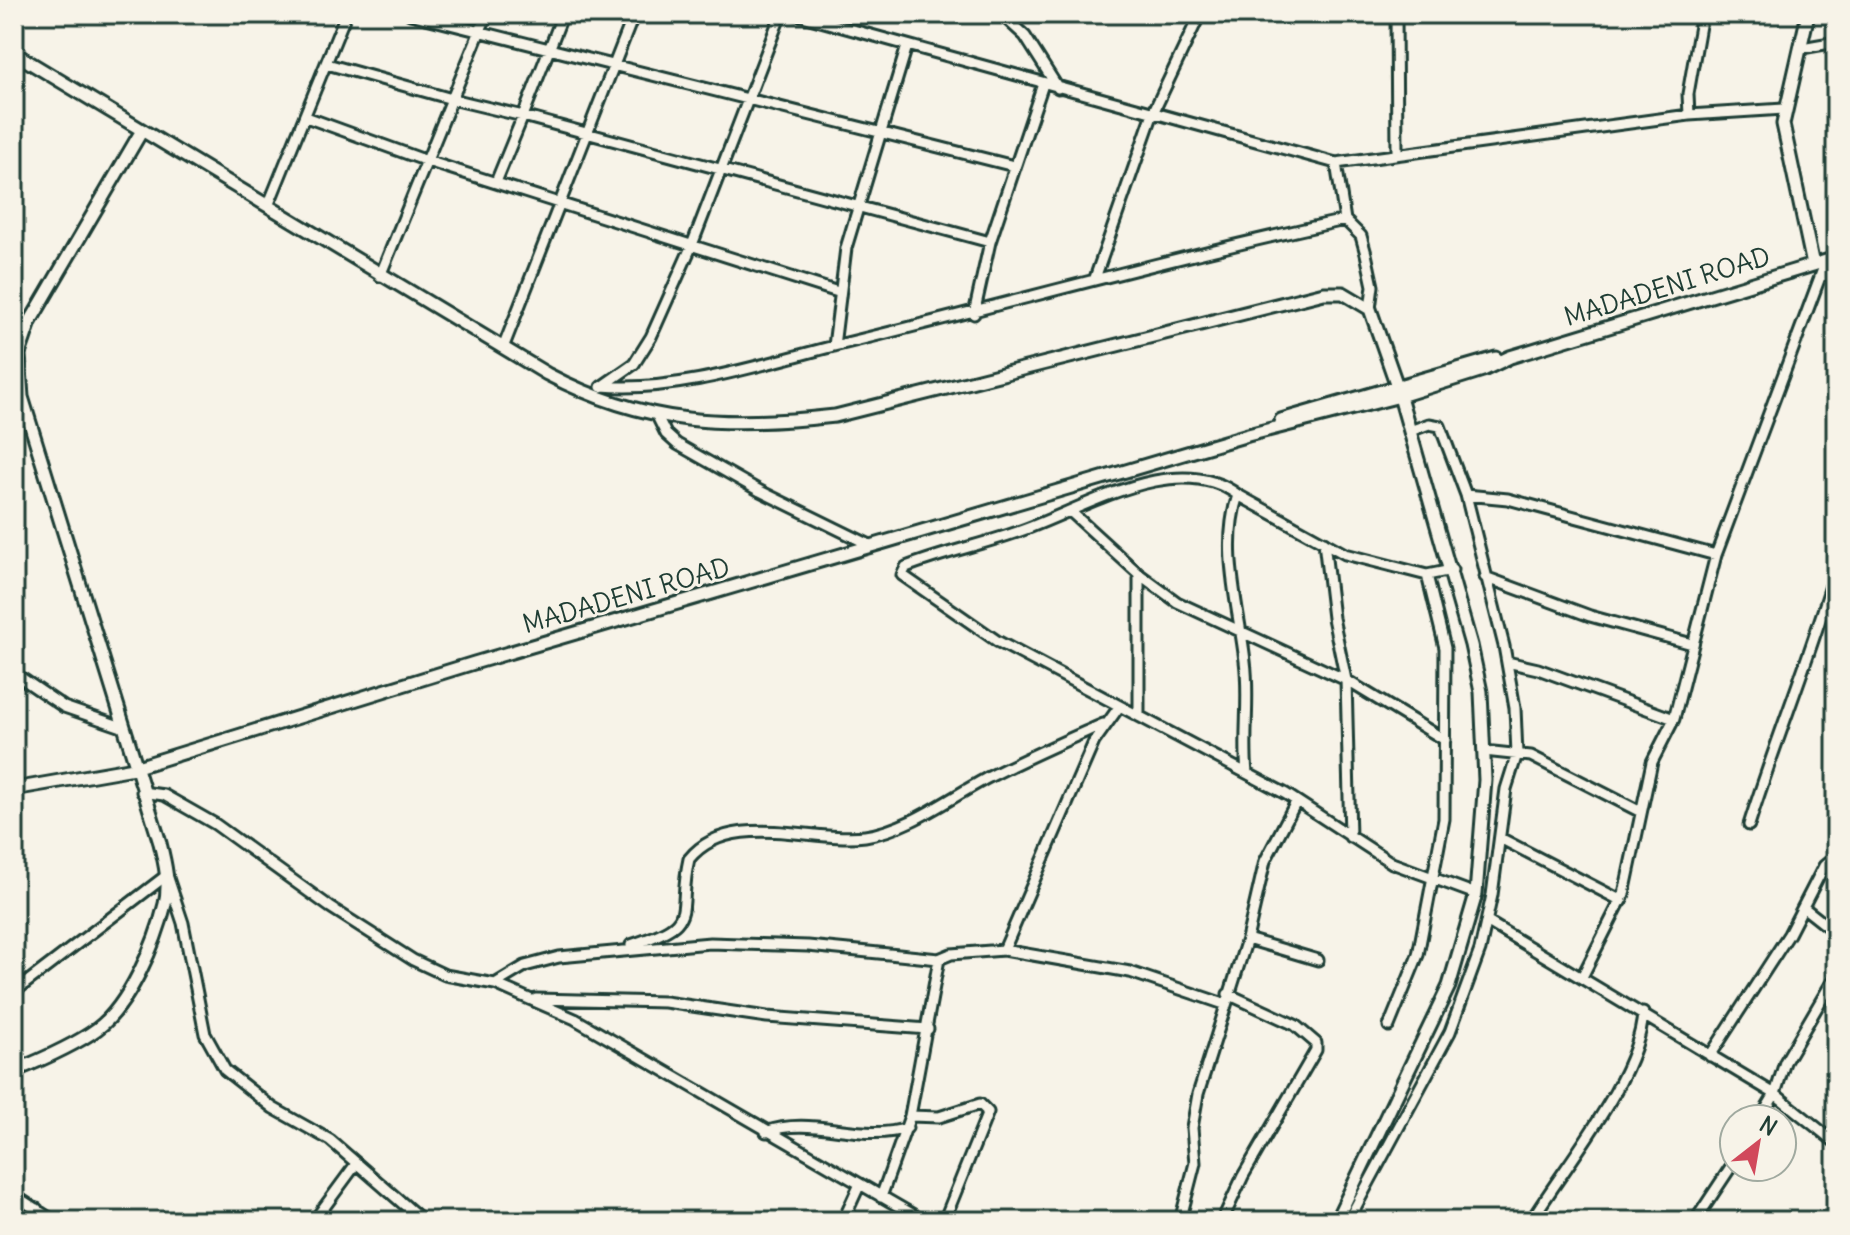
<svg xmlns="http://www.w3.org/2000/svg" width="1850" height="1235" font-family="Delius,sans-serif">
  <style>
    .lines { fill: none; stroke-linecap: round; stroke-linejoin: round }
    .minor-casing { stroke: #1f3d34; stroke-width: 15 }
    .tertiary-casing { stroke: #1f3d34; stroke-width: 17 }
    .minor { stroke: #f7f3e8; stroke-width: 9 }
    .tertiary { stroke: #f7f3e8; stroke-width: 11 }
    .labels { text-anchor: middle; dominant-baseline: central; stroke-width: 6; stroke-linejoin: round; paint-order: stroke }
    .street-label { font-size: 26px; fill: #1f3d34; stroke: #f7f3e8 }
  </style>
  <rect width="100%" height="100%" fill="#f7f3e8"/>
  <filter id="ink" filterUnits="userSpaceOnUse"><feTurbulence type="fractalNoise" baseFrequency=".0125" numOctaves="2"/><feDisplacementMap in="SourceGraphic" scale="16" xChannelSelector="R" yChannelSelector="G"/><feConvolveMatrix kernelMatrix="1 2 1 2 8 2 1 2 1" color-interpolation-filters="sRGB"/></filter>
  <g filter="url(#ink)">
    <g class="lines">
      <defs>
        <path id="minor" d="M410,14L1014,166
          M795,14L1336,163L1689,115L1784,109
          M1001,14L1025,36L1058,88
          M1396,14L1397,153
          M1802,48L1836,42
          M327,64L452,99L487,14
          M1689,115L1688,94L1702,14
          M306,117L427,161L838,292
          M1336,163L1345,220L1361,236L1366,254L1373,286L1370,309
          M496,182L523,116L990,242
          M268,206L346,14
          M380,276L452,99L523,116L563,14
          M1821,276L1836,273
          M1095,278L1153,113L1200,14
          M974,314L990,242L1043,84
          M834,346L846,248L907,46
          M503,348L634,14
          M602,386C675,393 763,364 834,346C1004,305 1173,257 1345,220
          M601,387L634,364L651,337L692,245L781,14
          M657,416L666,434L677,444L760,491L872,546
          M1238,495C1178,449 1085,508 1023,530C985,544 944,552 906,567L902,575L997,641L1286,794L1392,863L1476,894
          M1466,495L1508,499L1716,555
          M1071,512L1139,574L1177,602L1346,680L1445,740
          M1324,542L1333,618L1346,680L1350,837
          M1139,574V716
          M1485,577L1590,616L1692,644
          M1507,662L1538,669L1674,719
          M14,673L64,707L122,727
          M1484,751L1531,756L1641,812
          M1247,773C1243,735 1250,698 1245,661C1239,608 1220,548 1238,495L1345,554L1427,575L1452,570
          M142,792L164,795L215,824L330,907L413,960L445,975L495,984L575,1019L924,1221
          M1749,825C1776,739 1811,655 1836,569
          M1500,838L1622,901
          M1803,907L1836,933
          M1488,922L1775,1094L1836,1143
          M1247,939L1318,960
          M631,945C702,922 676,916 689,859C729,809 814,843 865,836C909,830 952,796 991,776C1028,757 1065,741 1103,724
          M1004,950L1130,972L1224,1004
          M1582,977L1624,894L1652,762L1674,719L1716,555L1826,261
          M495,984L525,966L559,957L710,943L808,946L939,959L951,954L1004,950L1094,742L1119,707
          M14,992L167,875L183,923L205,1034L225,1070L273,1108L330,1140L423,1221
          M536,999L665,1002L767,1017L928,1029
          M1389,1026L1418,955L1444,819L1445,648L1427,575
          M1710,1056L1789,934L1824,866L1836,856
          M910,1116L939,1117L980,1104L988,1112L944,1221
          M1760,1119L1775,1094L1785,1062L1836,975
          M766,1132C811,1115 862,1143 907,1128
          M14,1195L54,1221
          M881,1197L910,1116L939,959
          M29,1221L37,1209
          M314,1221L356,1164
          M843,1221L859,1186
          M1180,1221L1195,1163L1192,1128L1198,1094L1247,939L1265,861L1296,802
          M1222,1221L1243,1176L1316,1050V1043L1295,1025L1228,994
          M1348,1221L1450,1032L1480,950L1492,895L1506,789L1517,754L1515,708L1504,646L1466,495L1440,426L1429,424L1410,431
          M1531,1221C1565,1165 1639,1078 1643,1013
          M1695,1221L1734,1162"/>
        <path id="tertiary" d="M1808,14L1783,124L1813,265
          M14,53L547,374C646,426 727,428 835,416L1324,293H1343L1370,309L1397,386L1471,645L1481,692L1485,780L1476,894L1449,986L1336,1221
          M1281,420L1496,358
          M14,789L134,768L474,663L1248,435L1400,396L1483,370L1510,357L1836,258
          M14,1071C41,1060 74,1046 97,1029C129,1006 156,942 165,904C170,884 165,863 160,843L22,397L19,354L30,322L141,132"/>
      </defs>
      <use href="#minor" class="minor-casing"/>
      <use href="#tertiary" class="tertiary-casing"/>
      <use href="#minor" class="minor"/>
      <use href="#tertiary" class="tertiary"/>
    </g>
  </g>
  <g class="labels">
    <g class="street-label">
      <text transform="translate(1667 286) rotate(-17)">MADADENI ROAD</text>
      <text transform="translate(626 595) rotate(-16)">MADADENI ROAD</text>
    </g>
  </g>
  <rect width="1850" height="1235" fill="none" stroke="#f7f3e8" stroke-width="48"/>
  <rect x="24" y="24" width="1802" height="1187" fill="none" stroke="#1f3d34" stroke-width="3" filter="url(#ink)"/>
  <g transform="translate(1758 1143) rotate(31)"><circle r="38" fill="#f7f3e8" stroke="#a1aaa0" stroke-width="2"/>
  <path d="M0-6L14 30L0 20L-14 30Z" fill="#d1495b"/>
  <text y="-12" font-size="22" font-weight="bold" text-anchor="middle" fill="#1f3d34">N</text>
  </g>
</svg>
